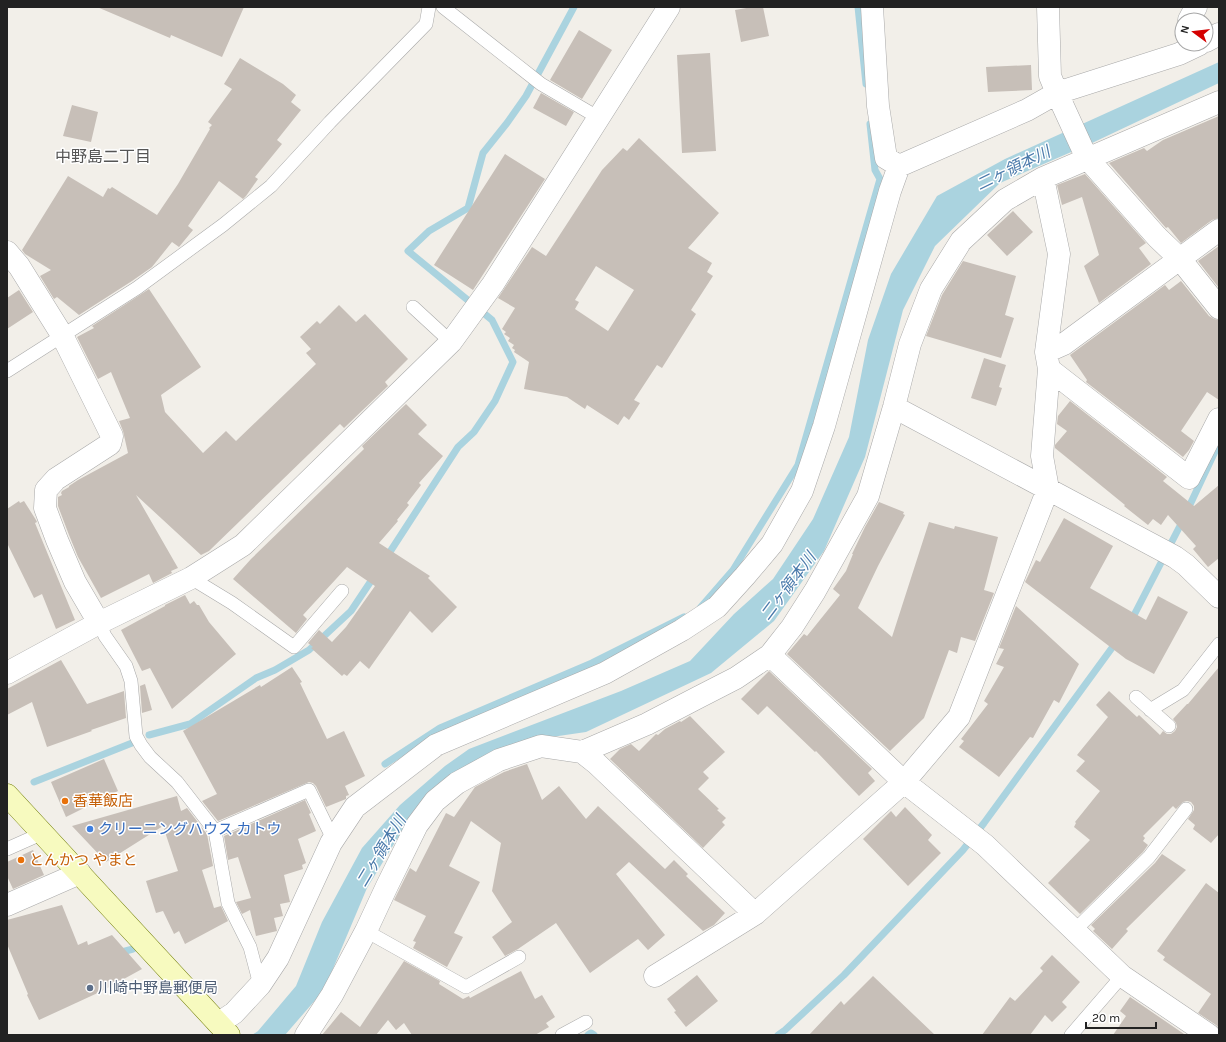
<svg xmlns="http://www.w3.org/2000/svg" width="1226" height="1042" font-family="Karla,'Noto Sans JP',sans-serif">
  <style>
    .water { fill: #aad3df }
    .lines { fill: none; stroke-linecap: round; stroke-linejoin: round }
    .stream { stroke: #aad3df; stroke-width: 7 }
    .building { fill: #c7bfb8; fill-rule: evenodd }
    .lane-casing { stroke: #a9a9a9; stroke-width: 14 }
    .street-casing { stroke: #a9a9a9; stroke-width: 23 }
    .secondary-casing { stroke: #707d05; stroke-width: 23 }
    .lane { stroke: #fff; stroke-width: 13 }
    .street { stroke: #fff; stroke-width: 22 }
    .secondary { stroke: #f7fabf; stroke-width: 22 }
    .food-dot { fill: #e8710a; stroke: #fff; stroke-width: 1.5 }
    .shop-dot { fill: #3f7fe0; stroke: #fff; stroke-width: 1.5 }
    .service-dot { fill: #5c6f8a; stroke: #fff; stroke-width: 1.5 }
    .labels { text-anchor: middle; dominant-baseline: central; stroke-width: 3; stroke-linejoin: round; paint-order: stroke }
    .food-label { font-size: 15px; fill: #c56008; stroke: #fff; text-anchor: start }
    .shop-label { font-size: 15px; fill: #366cbe; stroke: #fff; text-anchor: start }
    .service-label { font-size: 15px; fill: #4e5e75; stroke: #fff; text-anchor: start }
    .neighbourhood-label { font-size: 16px; fill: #555; stroke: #fff }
    .water-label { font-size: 16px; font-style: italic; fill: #4a7aab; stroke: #fff }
  </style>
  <rect width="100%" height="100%" fill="#f2efe9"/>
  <path class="water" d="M1219,62V83L1092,143L1000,183L935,246L903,310L865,457L824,551L774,621L711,673L586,732L524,741L457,771L416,808L367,888L324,990L285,1035H252L258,1031L296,986L322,922L362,848L400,805L445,766L469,749L621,691L690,661L734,614L773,579L813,519L849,437L868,340L891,274L937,196L1005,159Z"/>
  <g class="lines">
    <path class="stream" d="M858,7L866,84
      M1187,511L1219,443
      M386,558L458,447L474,432L495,401L513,362L492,320L408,251L429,231L468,208L483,153L507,123L526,96L574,7
      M700,608L733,570L798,465L880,179L875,170L870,124
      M1131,621L1183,520
      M149,735L190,724L256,678L275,670L309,650L351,611L375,575
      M385,764L440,728L592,663L684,617
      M34,782L132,743
      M118,953L133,949
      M588,1035L591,1033L594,1035
      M778,1035L785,1030L844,975L963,850L984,823L1117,641"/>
  </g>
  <path class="building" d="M97,7H244L222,57L171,35L170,38Z
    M752,7H763L769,36L741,42L735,10Z
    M579,30L612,50L582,99L550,80Z
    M710,53L716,151L682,153L677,55Z
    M240,58L283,84L296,95L291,102L301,110L277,140L282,144L255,177L258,179L246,196L243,199L219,181L188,226L193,230L179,247L172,242L152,267L132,281L79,315L57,297L54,299L40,276L51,270L25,254L22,250L68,176L103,197L108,188L110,189L112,187L157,215L178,184L210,129L209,128L212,125L208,122L232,89L224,84Z
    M1031,65L1032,90L988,92L986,67Z
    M541,93L574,112L566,126L533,108Z
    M72,105L98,112L91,142L63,136Z
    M1219,116V218L1212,220L1181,243L1168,227L1166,228L1109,163L1144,148L1147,151L1163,140Z
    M639,138L719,213L688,248L712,263L707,272L713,276L691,310L696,314L662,368L657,365L634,400L640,403L629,420L624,416L618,425L587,405L585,409L567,397L524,389L529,362L514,352L515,350L512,348L514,345L508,341L510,338L504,334L506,332L502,329L515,308L498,298L532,247L546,256L602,170L623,148L627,151ZM596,266L634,290L608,331L575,309L579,302L575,300Z
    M505,154L545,179L473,290L434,265Z
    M1085,174L1146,243L1139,248L1151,264L1099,303L1084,266L1099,255L1082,197L1062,205L1057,185Z
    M1013,211L1033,232L1007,256L987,235Z
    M1219,246V288L1198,261Z
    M963,261L1016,276L1005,315L1014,318L1001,358L926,336L942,295Z
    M1181,281L1209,316L1214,319L1219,320V400L1207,392L1181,431L1194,441L1189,450L1183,457L1086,382L1087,380L1070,355L1165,285L1169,290Z
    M149,289L201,367L161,395L165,412L203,453L226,431L236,441L316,364L306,353L311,349L300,337L317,321L320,324L339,305L356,322L365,314L408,359L385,382L388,386L344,428L340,424L209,551L201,555L136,495L178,568L171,571L172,573L153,583L149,574L101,598L78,557L69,535L58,506V497L62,495L61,493L62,491L69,487V486L78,480L128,453L123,431L119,421L130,418L111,372L98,379L77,337L94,328L92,326Z
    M19,290L33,312L7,329V298Z
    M984,358L1006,365L999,387L1002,388L996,406L971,398Z
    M1070,401L1167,477L1163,481L1194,506L1219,485V558L1208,567L1193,549L1196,546L1168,515L1161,525L1153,519L1148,525L1124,506L1125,505L1055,448V445L1067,431L1057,424L1058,416Z
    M406,404L427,425L418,434L443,456L419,483L421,485L407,503L409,505L397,520L398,521L379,543L430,576L428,578L457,607L432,633L410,611L369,669L360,661L347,676L344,674L342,676L311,648L313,647L308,643L319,630L332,642L346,627L375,586L347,567L303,615L307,619L296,633L233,579L251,559L364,449L362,446Z
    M19,501L20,503L24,501L36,520L37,522L35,523L75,620L56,629L42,594L34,598L7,543V509Z
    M879,502L904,512L903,514L905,515L878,566L858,608L892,637L929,522L954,529L955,526L998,537L984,590L994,593L975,641L961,637L957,653L949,650L924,718L890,751L787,654L804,634L807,636L840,595L833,589L846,571L853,554H852L865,527Z
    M1064,518L1113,546L1090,588L1146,620L1158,596L1188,612L1154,674L1126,659L1025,582L1036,560L1040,562Z
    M185,595L190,604L194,601L197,605H199L209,622L236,654L172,709L150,668L142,671L121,630L165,606V605Z
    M1016,606L1079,664L1059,703L1054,700L1033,738L1030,737L999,777L959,747L964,741L961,739L988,704L984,701L1004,667L996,664L1004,649L999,648Z
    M61,660L87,704L124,691L126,718L91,730L92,731L47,747L32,702L7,715V689Z
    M292,667L302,682L300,683L327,739L344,731L365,776L345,786L349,795L346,796V799L326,807L316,786L313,783L309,782L218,821L202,801L217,794L183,731L260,685L261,687Z
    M1219,667V834L1211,843L1193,829L1195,825L1188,819L1194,810V806L1191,802L1187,801L1183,802L1176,809L1173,806L1143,836L1145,838L1143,841L1148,845L1143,852L1080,914L1048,883L1090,840L1074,827L1076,823L1075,822L1100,791L1076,771L1085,761L1077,755L1108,717L1096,705L1109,691L1137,717L1139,715L1160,735L1163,731L1167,734H1171L1175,731L1177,727L1176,723L1173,719L1187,704H1188Z
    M769,671L872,769L868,773L875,781L859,796L816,751L815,752L767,706L758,715L741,699Z
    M145,684L152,710L142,713L140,686Z
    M690,716L725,752L703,772L709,778L698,789L719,809L717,810L726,818L722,822L725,825L703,848L610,759L620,749L631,744L639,751L656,734L658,735L665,729L680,721L681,722Z
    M104,759L118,791L66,817L51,782Z
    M527,764L542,800L559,786L586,819L598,806L665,869L674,860L688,874L686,876L725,913L714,925L703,931L629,862L616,874L665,935L648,950L638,939L590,973L556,923L518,949L505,956L492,937L512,922L492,891L501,843L471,821L449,866L480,882L454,933L463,937L447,967L413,948L416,942L413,941L426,916L394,900L410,868L416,872L446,813L454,817L475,787L504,772Z
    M177,796L181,811L187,808L207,834L213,866L202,870L214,908L221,906L228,921L185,944L179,931L174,934L163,911L156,913L146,881L178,871L163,826L106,862L72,826Z
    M305,800L311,813L309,814L316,831L298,839L306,863L302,865L303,869L284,875L290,902L280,904L283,916L274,918L277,931L256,936L250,910L242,914L236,902L251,898L238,857L228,860L224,836Z
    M905,807L932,835L928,840L941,853L908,886L863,839L891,811L896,817Z
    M33,850L44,875L13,889L7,876V862Z
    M1162,854L1186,870L1126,929L1128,931L1112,949L1093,931L1095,929L1091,925L1155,863Z
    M1206,883L1219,893V1028L1216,1025L1198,1013L1211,994L1163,960L1165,957L1157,951Z
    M62,905L78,945L87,941L88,945L112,935L142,969L102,991L39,1020L27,995L28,994L7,944V920Z
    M1052,955L1080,982L1062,1002L1067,1007L1052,1022L1045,1015L1030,1035H982L1010,997L1015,1001L1043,971L1040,968Z
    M404,961L440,981L439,984L463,999L469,996L470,998L521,971L535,999L542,995L555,1017L546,1023L549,1027L535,1035H412L404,1023L396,1030L388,1020L376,1035H322L341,1012L360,1027Z
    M697,975L718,1001L686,1027L674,1012L676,1011L667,999Z
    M873,976L935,1035H809L841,1001L844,1005Z
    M1130,997L1184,1034L1187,1035H1113L1126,1016L1120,1011Z"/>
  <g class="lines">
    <defs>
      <path id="lane" d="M443,7L541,84L599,118
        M413,307L451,342
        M7,371L137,288L223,225L271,186L330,122L426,24L429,7
        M191,578L232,603L294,647L342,591
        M99,623L105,636L126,666L131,681L136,736L141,745L150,757L177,782L215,831L228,903L250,947L260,985
        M1136,697L1169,726
        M1150,710L1183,690L1219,644
        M215,831L309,790L333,839
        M7,849L43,833
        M1075,930L1149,857L1186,809
        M366,931L466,987L519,957
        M562,1035L586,1022
        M1071,1035L1122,976"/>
      <path id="street" d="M872,7L878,106L886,158L899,166L1027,110L1057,93L1179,54L1200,44
        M1048,7L1050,76L1057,93L1084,152L1088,159L1157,237L1180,259L1219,308
        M1189,20L1196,7
        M1206,41L1219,34
        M7,252L19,266L62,335L112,436L110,444L56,479L46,490L45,508L57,540L75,582L99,623
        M1046,352L1064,344L1219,230
        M1049,369L1189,478L1219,419
        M894,407L1175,557L1186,565L1219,597
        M770,655L904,782L985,845L1122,976L1209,1035
        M7,673L99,623L191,578L243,545L451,342L493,284L669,7
        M582,752L596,763L755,914
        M7,905L80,873
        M655,976L755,914L904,782L959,717L1048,489L1042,456L1049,369L1046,352L1059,254L1043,178
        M219,1023L234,1013L260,985L278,958L331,843L355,807L436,745L605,673L682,630L717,607L745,576L772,544L802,491L824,426L890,191L899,166
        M306,1035L332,995L366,931L387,886L417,825L435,801L457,783L499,760L541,746L582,752L647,724L697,698L736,678L770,655L792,627L815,591L868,496L894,407L910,344L931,289L961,241L1005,200L1043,178L1219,102"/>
      <path id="secondary" d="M7,795L229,1035"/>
    </defs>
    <use href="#lane" class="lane-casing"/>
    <use href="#street" class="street-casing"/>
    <use href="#secondary" class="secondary-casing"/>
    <use href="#lane" class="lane"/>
    <use href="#street" class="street"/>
    <use href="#secondary" class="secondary"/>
  </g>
  <g class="food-dot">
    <circle cx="65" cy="801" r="4"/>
    <circle cx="21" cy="860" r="4"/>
  </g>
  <circle class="shop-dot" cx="90" cy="829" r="4"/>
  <circle class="service-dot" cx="90" cy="988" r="4"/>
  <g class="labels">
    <g class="food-label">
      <text x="73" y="801">香華飯店</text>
      <text x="29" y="860">とんかつ やまと</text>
    </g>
    <g class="shop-label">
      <text x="98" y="829">クリーニングハウス カトウ</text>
    </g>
    <g class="service-label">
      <text x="98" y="988">川崎中野島郵便局</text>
    </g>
    <g class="neighbourhood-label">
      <text x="103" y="156">中野島二丁目</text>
    </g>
    <g class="water-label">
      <text transform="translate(1013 168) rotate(-26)">二ヶ領本川</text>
      <text transform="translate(788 586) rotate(-53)">二ヶ領本川</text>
      <text transform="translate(381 851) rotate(-59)">二ヶ領本川</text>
    </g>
  </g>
  <rect width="1226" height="1042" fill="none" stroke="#222222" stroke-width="16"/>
  <g transform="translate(1194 32) rotate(285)"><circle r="19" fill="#ffffff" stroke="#a7a7a7"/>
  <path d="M0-3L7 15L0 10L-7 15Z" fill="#d40000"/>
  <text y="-6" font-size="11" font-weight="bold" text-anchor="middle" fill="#222222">N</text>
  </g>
  <path d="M1086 1022v6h70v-6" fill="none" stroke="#222222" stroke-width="2"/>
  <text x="1092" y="1022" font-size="12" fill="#222222" stroke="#ffffff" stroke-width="3" paint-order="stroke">20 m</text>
</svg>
